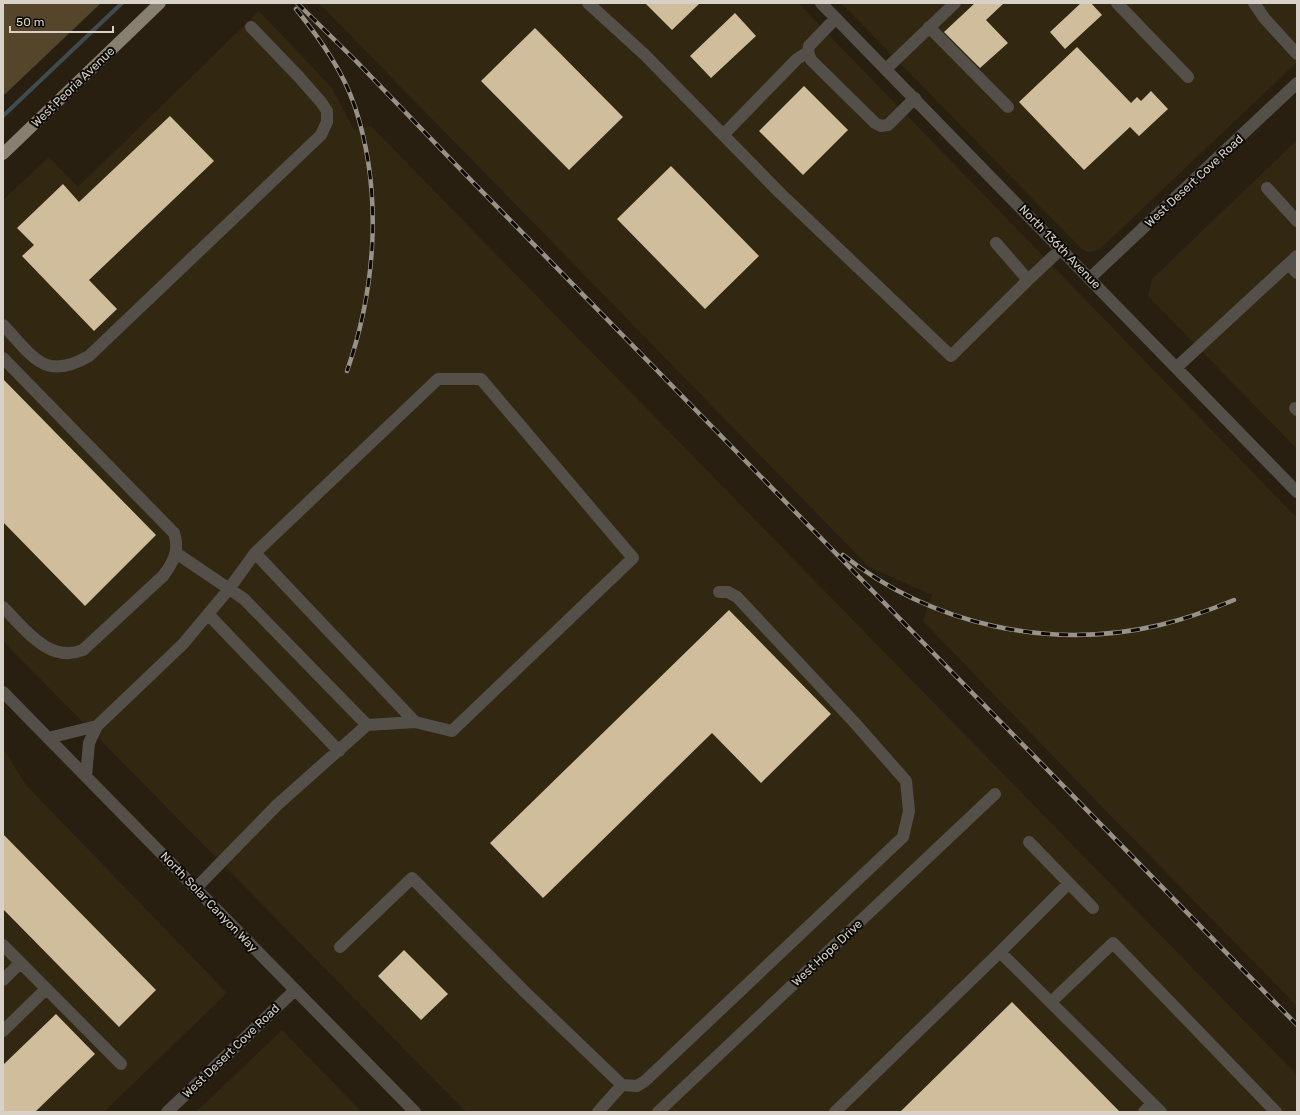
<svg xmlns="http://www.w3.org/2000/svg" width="1300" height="1115" font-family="Rubik,sans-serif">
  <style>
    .built { fill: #322711 }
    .green { fill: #55462b }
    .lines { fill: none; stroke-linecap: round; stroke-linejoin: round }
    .stream { stroke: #404b50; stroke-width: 4 }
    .building { fill: #d0bd9c }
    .minor { stroke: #545049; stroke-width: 12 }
    .major { stroke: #877f70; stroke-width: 12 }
    .rail-casing { stroke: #999288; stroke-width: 4.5 }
    .rail { stroke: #0d0a05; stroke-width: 3; stroke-dasharray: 9; stroke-linecap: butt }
    .labels { text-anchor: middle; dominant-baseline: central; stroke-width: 4; stroke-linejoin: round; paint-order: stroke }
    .street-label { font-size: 12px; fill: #d7d1c8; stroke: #0d0a05 }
  </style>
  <rect width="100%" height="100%" fill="#281f11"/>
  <path class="built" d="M319,3H798L1297,518V1006L1104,809L923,621L932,595L869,567Z
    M841,3H1297V62L1099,250L1088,252L1082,249Z
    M259,11L332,88L354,130L371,126L1297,1075V1112H466L3,641V200L49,157L78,187Z
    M1297,140V449L1148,296L1152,279Z
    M3,749L26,785L227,993L104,1112H3Z
    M282,1030L362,1112H196Z"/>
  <path class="green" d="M3,3H101L3,96Z"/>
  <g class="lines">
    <path class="stream" d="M3,116L122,3"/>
  </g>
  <path class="building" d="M645,3H700L672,30Z
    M975,3H1004L986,20L1008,43L980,68L944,32Z
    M1081,3H1091L1102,15L1065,49L1050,32Z
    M735,13L756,36L711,78L690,56Z
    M535,28L623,117L569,170L481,81Z
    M1077,47L1131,103L1137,97L1141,101L1151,91L1168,109L1139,136L1130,127L1084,170L1019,102Z
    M804,86L848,130L803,175L759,131Z
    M170,116L214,161L89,280L117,309L94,331L22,256L34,245L17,228L63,184L79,202Z
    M671,166L759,256L705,309L617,219Z
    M3,379L156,535L85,606L3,522Z
    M729,610L831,714L761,783L712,733L543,898L490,843Z
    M3,834L156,990L119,1027L3,909Z
    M404,950L448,994L421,1020L378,976Z
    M1012,1002L1120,1112H900Z
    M56,1014L95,1054L35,1112H3V1065Z"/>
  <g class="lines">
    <path class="minor" d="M588,3L645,55L779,192L951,356L1028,280
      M821,3L1297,492
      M1117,3L1188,77
      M1254,3L1265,19L1297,54
      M836,18L809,46L808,52L811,60L875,123L881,126L888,125L915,98
      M929,27L1008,107
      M886,69L955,3
      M723,135L797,59L808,52
      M1267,188L1297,221
      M996,243L1028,280L1062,248
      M1289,264L1297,273
      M1090,278L1297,83
      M3,325C33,356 44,382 89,356L321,135L327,122V111L321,102L299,77L251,27
      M3,358L174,533C180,550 173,563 163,576L83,650C49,664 24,628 3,607
      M1177,367L1297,256
      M1295,408L1297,410
      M176,553L244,599L367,725L277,805L196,888
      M208,614L339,751
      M3,692L415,1112
      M367,725L415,722
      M97,726L183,644L229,589L255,553L438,379H481L633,558L452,731L415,722L255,553
      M48,738L97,726L89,743L86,776
      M1029,842L1093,908
      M3,945L121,1064
      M340,947L412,878L525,992L622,1085L637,1086L645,1081L903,837L909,811L906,781L854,722L737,597L728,592H719
      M1000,952L1069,883
      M3,980L20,963
      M1051,1002L1113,943L1276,1112
      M3,1031L46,989
      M167,1112L295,990
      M598,1112L622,1085
      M658,1112L995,794
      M835,1112L1000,952L1152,1103
      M1144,1112L1152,1103L1161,1112"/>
    <path class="major" d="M3,154L160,3"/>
    <defs>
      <path id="rail" d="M297,3L356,61L463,172L1297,1025
        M296,9C320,39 343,71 355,107C383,192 376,288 347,371
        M843,555C932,625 1050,651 1160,625C1185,619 1210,610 1234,600"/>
    </defs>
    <use href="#rail" class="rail-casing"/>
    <use href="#rail" class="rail"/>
  </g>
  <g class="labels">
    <g class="street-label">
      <text transform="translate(73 87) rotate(-44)">West Peoria Avenue</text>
      <text transform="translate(1194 181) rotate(-43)">West Desert Cove Road</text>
      <text transform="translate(1060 247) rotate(46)">North 136th Avenue</text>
      <text transform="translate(209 902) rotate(46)">North Solar Canyon Way</text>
      <text transform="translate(827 953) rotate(-43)">West Hope Drive</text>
      <text transform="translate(231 1051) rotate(-44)">West Desert Cove Road</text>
    </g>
  </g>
  <rect width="1300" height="1115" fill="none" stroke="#d7d1c8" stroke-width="8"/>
  <path d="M10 26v6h103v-6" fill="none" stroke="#d7d1c8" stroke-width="2"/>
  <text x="16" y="26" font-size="12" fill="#d7d1c8" stroke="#0d0a05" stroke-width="3" paint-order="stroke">50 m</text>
</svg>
